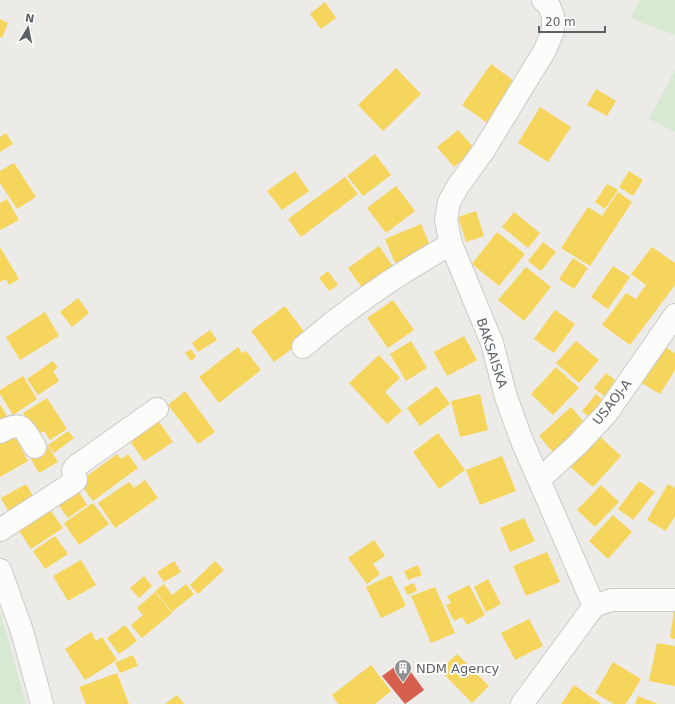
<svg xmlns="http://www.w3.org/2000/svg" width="675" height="704" font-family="'DejaVu Sans',sans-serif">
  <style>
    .green { fill: #d8e9d3 }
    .homes { fill: #f6d55c }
    .shops { fill: #d6604d }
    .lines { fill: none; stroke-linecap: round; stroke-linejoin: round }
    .street-casing { stroke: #c9cac9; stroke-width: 24 }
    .secondary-casing { stroke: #c9cac9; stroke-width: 24 }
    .street { stroke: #fcfcfb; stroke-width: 22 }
    .secondary { stroke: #fcfcfb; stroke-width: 22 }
    .labels { text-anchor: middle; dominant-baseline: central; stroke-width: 4; stroke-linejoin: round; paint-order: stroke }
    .street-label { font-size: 13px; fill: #5d6266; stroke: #fff }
    .poi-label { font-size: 13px; fill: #5d6266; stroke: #fff; text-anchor: start }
  </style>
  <rect width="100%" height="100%" fill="#edebe7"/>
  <path class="green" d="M640,0H675V35L630,18Z
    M675,70V132L649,119Z
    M0,610L26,704H0Z"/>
  <path class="homes" d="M325,2L336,18L321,29L310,14Z
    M0,19L8,23L2,38L0,37Z
    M491,64L518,84L490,125L462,105Z
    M396,68L421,94L383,131L358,105Z
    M596,89L616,101L607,116L587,105Z
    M540,107L571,127L548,162L518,143Z
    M458,130L475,149L454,167L437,147Z
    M6,133L13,144L0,152V137Z
    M375,154L391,175L363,196L347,176Z
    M14,163L36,197L17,209L0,183V171Z
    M295,171L309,191L282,210L267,191Z
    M629,171L643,180L633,196L619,187Z
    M345,177L358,194L301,237L288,219Z
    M607,184L618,190L605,209L595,202Z
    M396,186L415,211L386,233L367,208Z
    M618,192L632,202L590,266L561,248L588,207L602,216Z
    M7,199L19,220L0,230V203Z
    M476,211L484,236L466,242L458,217Z
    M514,212L540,233L528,248L502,227Z
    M421,224L431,248L395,263L385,239Z
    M497,232L525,254L499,286L472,264Z
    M543,242L556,252L541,271L528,261Z
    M379,246L396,271L365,292L348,268Z
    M0,247L19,279L9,285L6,279L0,282Z
    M652,247L675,263V285L630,345L602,325L626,293L636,299L646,285L631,274Z
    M573,258L588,268L574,289L559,279Z
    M613,266L630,277L608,309L591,297Z
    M526,267L551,287L524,321L498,300Z
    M328,271L338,285L329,291L319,278Z
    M78,298L89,313L72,327L60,312Z
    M393,300L414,330L388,348L367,318Z
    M285,306L308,337L274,362L251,331Z
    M555,310L575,324L554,353L534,339Z
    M45,312L59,336L20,360L6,337Z
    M210,330L217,340L198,352L192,343Z
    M464,336L477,360L447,376L434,352Z
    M411,341L427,368L406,381L390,354Z
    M576,341L599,360L579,383L556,363Z
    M660,344L675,353V370L660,394L638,381Z
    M238,347L242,353L246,351L261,370L219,403L199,377Z
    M191,349L196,357L191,361L185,353Z
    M379,355L400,378L385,392L402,411L387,424L349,383Z
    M53,361L58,368L53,371L59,381L38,395L27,379Z
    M556,367L579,388L553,415L531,394Z
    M606,373L615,380L612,384L619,389L610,401L594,388Z
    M23,376L37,399L13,415L0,394V390Z
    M437,386L450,404L420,426L407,408Z
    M185,391L215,432L198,444L168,405Z
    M480,394L488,430L460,437L451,401Z
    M596,394L609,405L595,422L582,411Z
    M47,398L67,429L50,440L44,431L36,436L23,413Z
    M0,404L9,420L0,424Z
    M571,407L591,430L558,458L539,436Z
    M157,419L173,442L144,461L128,438Z
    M68,431L74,438L54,453L48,445Z
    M438,433L465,470L439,489L413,452Z
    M596,433L621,456L593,487L568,465Z
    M15,436L28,461L0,477V443Z
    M48,446L58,462L39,473L30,457Z
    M117,454L121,459L128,454L138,468L93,501L79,482Z
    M502,456L516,491L480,505L466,470Z
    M145,480L158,498L115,528L98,503L129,482L134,488Z
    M639,481L655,492L633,520L618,509Z
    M26,484L37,503L12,518L1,498Z
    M668,484L675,488V516L666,531L647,520Z
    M601,485L619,502L595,527L577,510Z
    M77,489L87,505L68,518L57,503Z
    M93,503L109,524L79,545L64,523Z
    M49,508L63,528L31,549L18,529Z
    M613,515L632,532L608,559L589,541Z
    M524,518L535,541L510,552L500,528Z
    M55,536L68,554L45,569L33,551Z
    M374,540L385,556L373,564L380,574L367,584L348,558Z
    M547,552L560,582L526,596L513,566Z
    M81,560L96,585L68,601L53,576Z
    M174,561L181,572L164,582L157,572Z
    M215,561L224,570L198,594L190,585Z
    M418,565L422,575L408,580L404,571Z
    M391,575L406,606L381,618L366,587Z
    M144,576L152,586L139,598L130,588Z
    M488,579L501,604L486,612L474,587Z
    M414,583L417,591L407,595L404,587Z
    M164,584L172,595L186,584L194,594L172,612L155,591Z
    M469,585L485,615L467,625L462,617L454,621L446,605L451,603L447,596Z
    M435,587L455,633L431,643L411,596Z
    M155,592L172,613L142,638L131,625L143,615L137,608Z
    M674,610H675V639L670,638Z
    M529,619L543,646L515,660L501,633Z
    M125,625L137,641L119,654L107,638Z
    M91,632L96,641L102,637L117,660L85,680L65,649Z
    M657,643L675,646V686L649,681Z
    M457,654L489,686L472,703L440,670Z
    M133,655L138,666L120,673L115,663Z
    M613,662L641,679L626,704H614L595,693Z
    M371,665L391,691L375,704H338L332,695Z
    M117,673L129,704H86L79,687Z
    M574,685L601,704H561Z
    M177,695L184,704H165Z
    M638,696L658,704H635Z"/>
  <path class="shops" d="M403,661L424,690L405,704L382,676Z"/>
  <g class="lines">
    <defs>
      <path id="street" d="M303,347C349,307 399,273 451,244
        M0,432C23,420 23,428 35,447
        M539,480L578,444L607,413L675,315
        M0,530L74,482L76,480L73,471L75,467L157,409
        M594,606L611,600H675
        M522,704L594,606L522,441L506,397L492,343L451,244L446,220L449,202L458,186L484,150L545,50L553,31V16L549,6L543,0"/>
      <path id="secondary" d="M0,570L22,631L42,704"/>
    </defs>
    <use href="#street" class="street-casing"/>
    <use href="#secondary" class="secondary-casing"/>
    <use href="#street" class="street"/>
    <use href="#secondary" class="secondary"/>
  </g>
  <defs>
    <symbol id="building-pin" viewBox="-11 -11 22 30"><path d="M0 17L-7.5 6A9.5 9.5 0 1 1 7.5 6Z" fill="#8f9293" stroke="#fff"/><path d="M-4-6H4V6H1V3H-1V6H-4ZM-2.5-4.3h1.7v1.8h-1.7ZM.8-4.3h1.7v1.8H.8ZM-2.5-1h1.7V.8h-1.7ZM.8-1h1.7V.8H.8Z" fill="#fff"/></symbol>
  </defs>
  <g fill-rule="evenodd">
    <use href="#building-pin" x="393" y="658" width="20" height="27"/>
  </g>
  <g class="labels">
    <g class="street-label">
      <text transform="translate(492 353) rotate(72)">BAKSAISKA</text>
      <text transform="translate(612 402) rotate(-52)">USAOJ-A</text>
    </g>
    <g class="poi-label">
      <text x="416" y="668">NDM Agency</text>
    </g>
  </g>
  <g transform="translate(28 28) rotate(10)" stroke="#ffffff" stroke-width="3" paint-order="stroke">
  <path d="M0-3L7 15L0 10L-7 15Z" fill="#5d6266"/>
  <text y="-6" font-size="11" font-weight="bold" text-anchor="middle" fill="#5d6266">N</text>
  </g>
  <path d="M539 26v6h66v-6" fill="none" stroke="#5d6266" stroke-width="2"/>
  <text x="545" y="26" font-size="12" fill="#5d6266" stroke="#ffffff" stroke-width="3" paint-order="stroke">20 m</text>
</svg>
